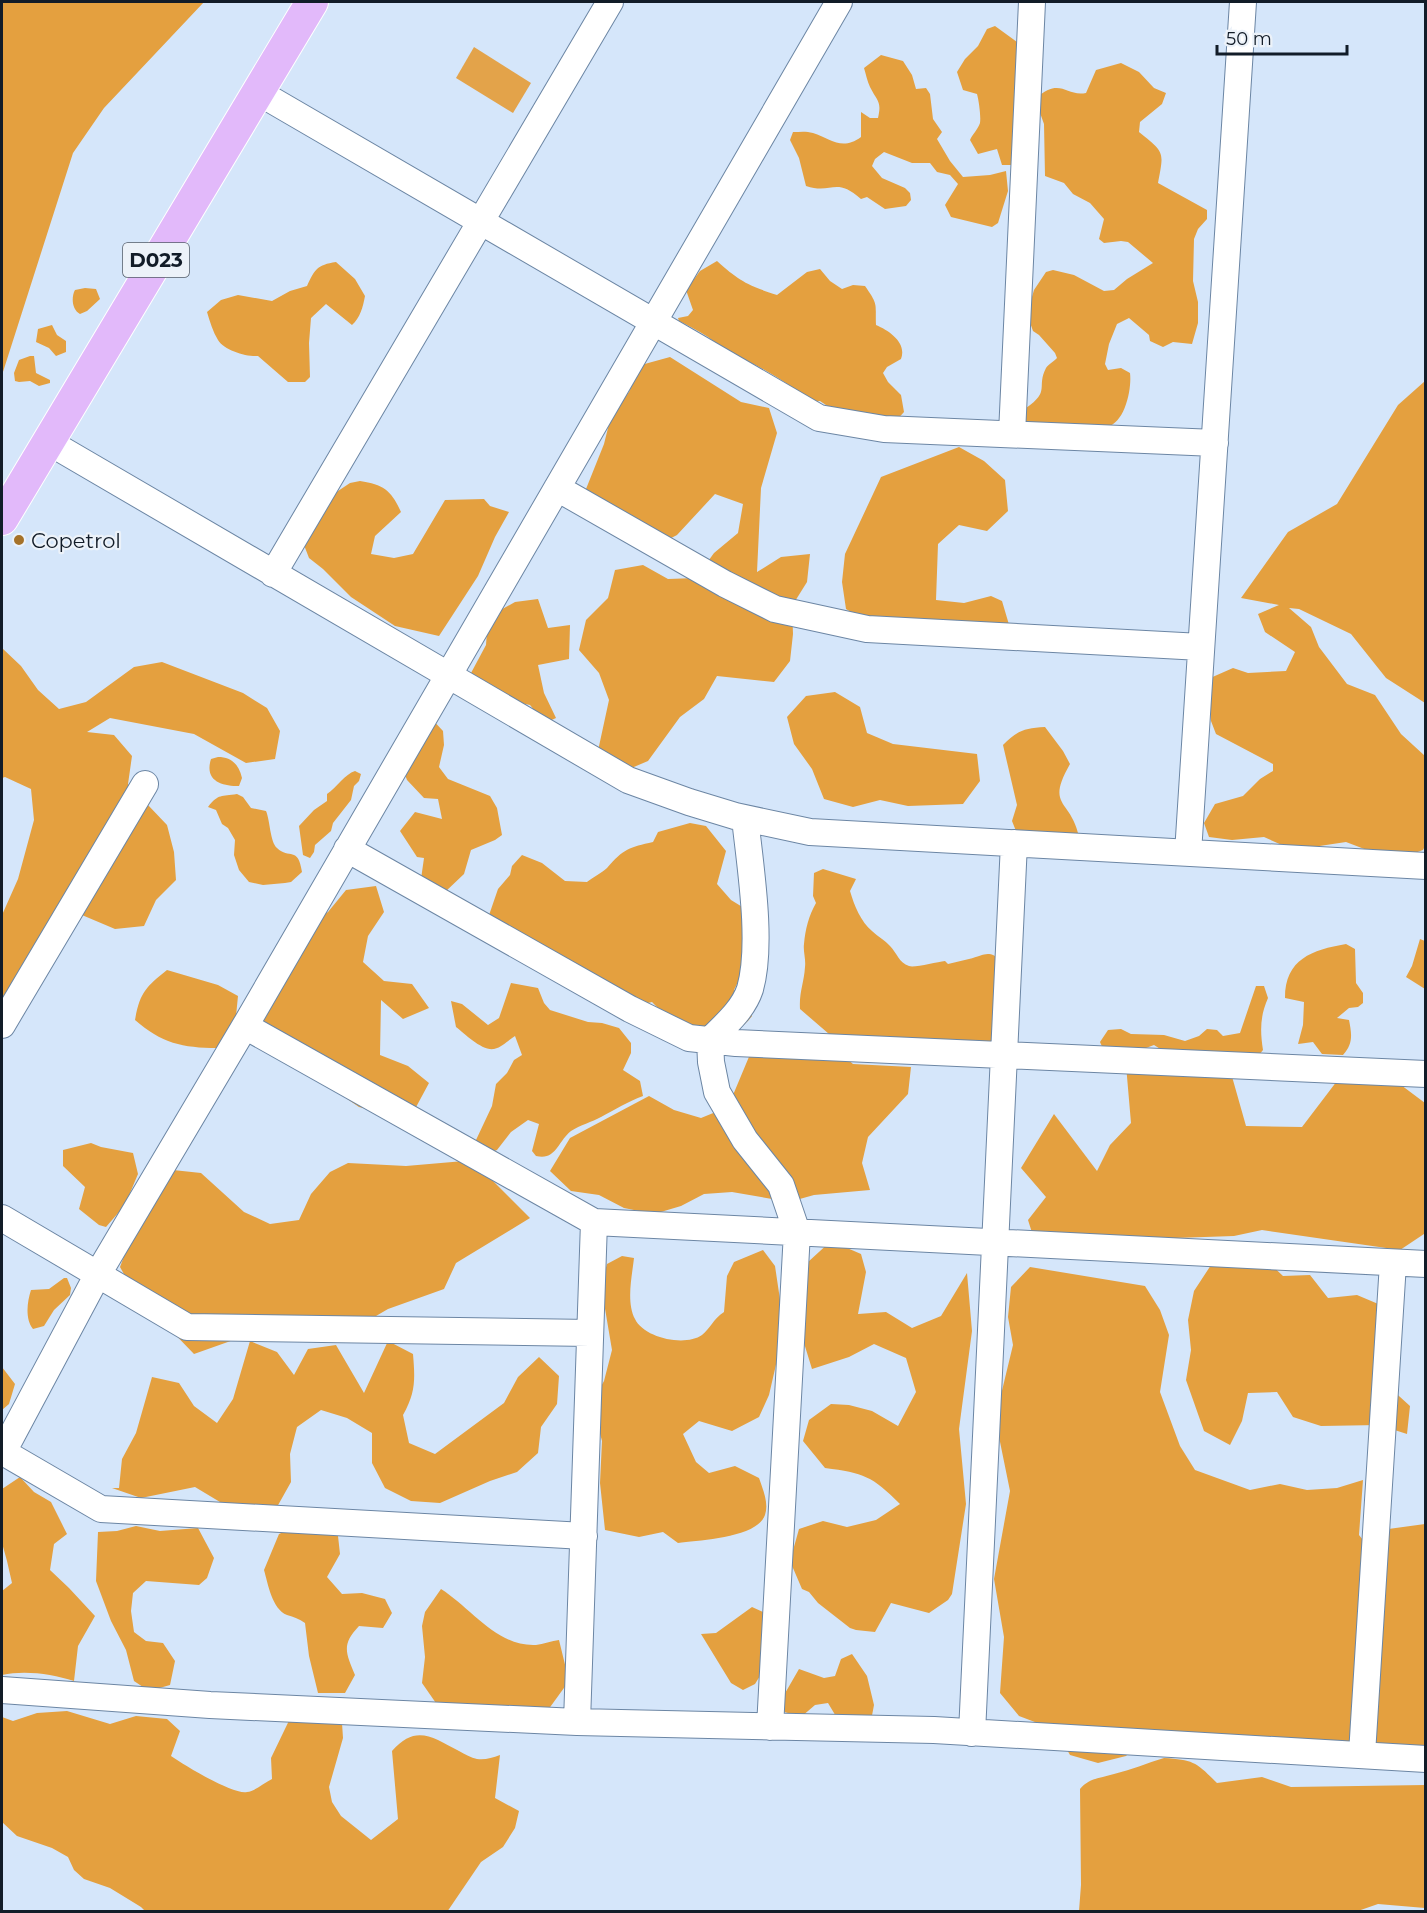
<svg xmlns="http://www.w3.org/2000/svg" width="1427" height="1913" font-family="Montserrat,sans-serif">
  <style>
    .green { fill: #e3a34a }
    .forest { fill: #e4a03f }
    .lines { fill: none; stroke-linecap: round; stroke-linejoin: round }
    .minor-casing { stroke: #6c86a4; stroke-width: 28 }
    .major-casing { stroke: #fff; stroke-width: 34 }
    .minor { stroke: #fff; stroke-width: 26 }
    .major { stroke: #e2b9fa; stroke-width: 32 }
    .poi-dot { fill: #a57229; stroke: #ecf2f9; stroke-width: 2 }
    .labels { text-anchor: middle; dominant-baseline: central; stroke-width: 4.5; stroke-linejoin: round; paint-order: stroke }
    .shield { fill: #ecf2f9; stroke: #535c67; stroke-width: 1.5 }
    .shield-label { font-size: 20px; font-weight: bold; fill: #121c28 }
    .poi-label { font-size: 21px; fill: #121c28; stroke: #ecf2f9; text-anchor: start }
  </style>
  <rect width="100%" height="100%" fill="#d5e6fa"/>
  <path class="green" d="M474,47L531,83L513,113L456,78Z"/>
  <path class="forest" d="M2,2H204L104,108L73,153L2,375Z
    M995,26L1017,42L1018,60L1014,114L1019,130L1011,165H1002L997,149L978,154L970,140C972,135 978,129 980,123C981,117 979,101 977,94L963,90L957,72L965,59L978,46L987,29Z
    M881,55L903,61L912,75L916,89L926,88L930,94L933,119L942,132L937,139L950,161L963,177L990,175L1006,171L1008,191L998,223L992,227L951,217L945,205L958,184L950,175L937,172L930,163H912L884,152L875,159L872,166L882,178L905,188L910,193L911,200L906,206L885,209L867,197L861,199C835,176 832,195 806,186L799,158L790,140L793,132C800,132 806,131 813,133C831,139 842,151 861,137V112L870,118H878C882,101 877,101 870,87C867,81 866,74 864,68Z
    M1121,63L1139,72L1154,88L1166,93L1162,104L1140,122L1139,132C1165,153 1164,151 1158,183L1207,210V219L1198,229L1194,239L1193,281L1198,302V323L1192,344L1173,342L1163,347L1150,341L1149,335L1129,318L1117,324L1109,344L1105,364L1108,370L1121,368L1130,373C1132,389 1125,423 1107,427C1098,429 1087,428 1078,429L1071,423C1052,430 1041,434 1024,420L1026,408C1051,391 1036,387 1046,368C1048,365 1054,361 1057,358L1055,353L1039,335L1033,331L1027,314L1034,290L1046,272L1053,270L1074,275L1104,291L1114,290L1127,279L1153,263L1128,242L1121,241L1104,243L1099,239L1104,219L1090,203L1073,194L1064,183L1045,176L1044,124L1035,99C1061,76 1065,97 1086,93L1096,70Z
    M717,261C739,281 749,286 777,295L807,272L820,269L830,281L842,289L853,285L865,286C879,306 875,303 876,325C890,331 907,343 901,359L887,367L883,373L888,382L901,395L904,412L893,424L829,407L820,401C803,405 801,392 789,385C772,374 754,363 735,356C726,352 717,343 708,337C699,331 689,326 679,321L678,318L688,316L693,310L686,290L700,271Z
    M336,262L355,279L365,296C363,307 360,318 352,325L326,304L311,318L309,343L310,377L305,382H288L258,356C246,357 224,350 218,340C213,332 210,322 207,312L221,300L238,295L272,301L290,291L307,286C315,269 317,265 336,262Z
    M85,288L96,289L100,299L87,311L80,314C72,310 71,297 75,290Z
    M52,325L57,335L66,341V352L56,356L49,348L36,342L38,329Z
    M30,356H34L36,373L50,380V383L39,386L30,381L19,382L15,381L14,373L19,360Z
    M670,357L741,402L769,408L777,433L761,488L757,572L781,557L810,554L807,582L792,606L793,634L790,661L774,682L717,676L704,699L680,717L648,761L622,772L596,760L609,700L599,673L579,650L586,620L608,598L615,570L643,565L668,579L696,578L714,553L738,533L743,504L715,494L677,535L652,548L584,494L604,444L611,416L629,392L641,365Z
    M1425,381V703L1386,678L1351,634L1299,609L1289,608L1311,627L1319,647L1347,684L1375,695L1401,734L1425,756V846L1423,850L1412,854L1388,858L1346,842L1293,850L1264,837L1232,840L1209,837L1204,823L1215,804L1243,796L1260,779L1273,771V764L1216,734L1211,721L1208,679L1233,668L1248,673L1286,671L1295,652L1265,632L1258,614L1279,605L1241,598L1288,532L1337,504L1398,405Z
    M959,447L984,461L1005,480L1008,511L987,531L959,525L938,544L936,600L964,603L991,596L1002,601L1010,628L871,624L846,609L842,582L845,554L881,477Z
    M360,481C384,485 391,490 401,512L375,536L371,554L394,558L413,554L445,500L484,499L490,506L509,512L495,537L478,576L439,636L395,626L351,597L323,569L309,558L304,545L309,522L338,491L350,483Z
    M538,599L548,628L570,625L569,659L538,665L544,693L556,718L545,723L530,705L491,697L471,673L486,645L488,617L515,602Z
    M2,648L21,666L38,690L59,709L86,702L134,667L162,662L243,693L267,708L280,731L275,759L246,763L194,734L110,718L87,732L114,735L132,756L128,784L167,825L174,852L176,880L156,900L144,926L115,929L63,907L2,1004V915L18,879L34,820L31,789L5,777L2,778Z
    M835,692L860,707L867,733L893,744L977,754L980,781L963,804L908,806L880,800L853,807L824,799L812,769L794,744L787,717L806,696Z
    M430,717L443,731L444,745L439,767L448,779L490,796L497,808L502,835L495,840L471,850L464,874L444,893L420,886L424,858L417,857L400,831L415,812L442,819L438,799L424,798L407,780L398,757Z
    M1045,727L1063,751L1070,764C1045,808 1071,798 1079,837L1022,846L1012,821L1017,805L1003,745C1017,731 1024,728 1045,727Z
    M218,757C232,757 239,765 242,778L239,786C222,786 204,781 211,759Z
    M355,771L361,774L359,781L354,786L351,800L333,823L331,831L315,845L314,852L310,858L303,855L299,826L314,810L327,801V794C337,787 345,774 355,771Z
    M237,794L243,797L251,808L266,811C270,820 270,842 277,848C289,860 298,845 302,872L291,882L285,883L263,885L249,882L239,870L234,855L235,840L228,828L222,824L216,810L208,807C219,793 221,797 237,794Z
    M690,823L706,826L726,851L717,884L731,900L744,908L743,972L734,990L746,998L752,1016C743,1029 728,1034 714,1039L662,1012L652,1002L644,1004L487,921L498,889L510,875L512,866L522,855L542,863L565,881L587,882C593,877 602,873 607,868C623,849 630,847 653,842L658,832Z
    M823,869L856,879L850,891C854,905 861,922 872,931C878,937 885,940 890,946C897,953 899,963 909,966C914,968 937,962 945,961L948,964C955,962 962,961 969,959C985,955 988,949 1002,961V1022L987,1053L846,1045L829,1034L800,1009C799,992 804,983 805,967C806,959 803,951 804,944C805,930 809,915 816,903L813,896L814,873Z
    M376,886L384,912L368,936L363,962L384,981L412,984L429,1008L403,1019L381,1000L380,1055L408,1066L429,1083L415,1109L387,1114L359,1107L255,1036L304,928L328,912L346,890Z
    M1420,939L1425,941V989L1406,977L1412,966Z
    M1346,944L1355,949L1356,983L1363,993V1003L1358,1007L1349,1008L1337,1018L1349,1020C1352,1035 1353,1044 1343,1055L1322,1054L1313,1042L1298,1044L1303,1025L1304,1002L1285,998C1285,959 1312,950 1346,944Z
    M167,970L218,985L238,996L236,1016L217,1048C183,1048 161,1043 135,1020C140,992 146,987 167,970Z
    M511,983L538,988L544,1003L550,1010L588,1022L602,1023L619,1028L631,1043V1053L623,1070L640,1081L643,1096C627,1102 616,1109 601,1117C592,1122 580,1125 571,1131C558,1141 556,1161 536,1156L532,1151L539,1124L528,1120L511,1132L497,1150L477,1158L476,1140L492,1106L496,1084L507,1073L514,1060L522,1055L515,1036C508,1040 503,1047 494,1049C482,1051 465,1034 456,1027L451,1001L462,1004L488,1025L499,1018Z
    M1256,986H1264L1268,998C1260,1016 1260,1031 1263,1050L1254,1061L1165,1052L1154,1045L1130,1054L1104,1051L1100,1042L1108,1030L1121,1029L1131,1034L1164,1035L1185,1041L1199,1036L1207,1029L1217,1030L1223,1036L1240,1033Z
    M832,1046L853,1064L911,1067L908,1094L868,1137L862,1163L870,1190L814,1195L789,1202L732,1192L704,1194L681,1206L654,1214L624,1208L599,1195L571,1191L550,1171L570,1138L649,1096L674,1110L701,1118L728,1107L751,1052Z
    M1126,1065L1231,1073L1246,1126L1302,1127L1337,1081L1401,1085L1425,1103L1424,1234L1400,1250L1262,1230L1234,1236L1175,1238L1119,1250L1034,1239L1028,1220L1046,1197L1021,1168L1054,1114L1097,1171L1110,1145L1131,1123Z
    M91,1143L101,1147L133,1153L138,1174L125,1205L106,1227L99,1225L79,1209L85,1187L63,1166V1150Z
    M464,1161L489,1177L530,1218L456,1263L444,1289L388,1309L364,1323L279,1324L194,1354L134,1292L120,1267L140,1214L173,1170L201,1173L244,1212L270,1224L299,1220L311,1194L330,1172L348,1163L406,1166Z
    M831,1241L861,1254L866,1272L858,1314L886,1312L912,1328L941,1316L967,1273L972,1331L959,1429L966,1504L952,1594L948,1600L929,1613L891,1603L875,1632L856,1630L850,1628L818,1603L809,1592L802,1589L790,1561L799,1529L823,1521L847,1527L876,1520L900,1504C872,1476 864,1473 825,1468L803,1441L809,1420L831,1404L849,1405L872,1411L898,1426L916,1392L906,1358L874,1344L849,1357L812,1369L796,1317L808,1262Z
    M763,1250L775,1266L782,1313L778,1356L769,1395L759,1417L732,1431L699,1421L683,1434L696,1462L709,1473L735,1466L759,1478C763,1490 769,1503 765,1515C757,1538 700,1540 678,1543L663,1532L639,1537L605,1530L600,1483L602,1441L592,1403L604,1381L612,1350L601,1285L607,1264L622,1256L634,1258C632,1276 626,1302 635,1319C644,1338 685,1347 702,1335C710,1329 713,1319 724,1312L727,1276L734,1262Z
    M1263,1257L1283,1276L1310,1275L1328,1298L1357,1295L1383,1306L1389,1387L1410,1406L1407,1434L1379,1425L1321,1426L1293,1417L1277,1392L1248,1393L1242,1421L1230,1445L1204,1431L1186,1380L1191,1350L1188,1320L1194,1291L1211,1265Z
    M1030,1267L1145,1286L1160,1310L1169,1335L1160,1392L1180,1446L1195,1470L1250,1490L1280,1484L1307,1490L1337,1488L1363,1480L1359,1535L1377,1558L1381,1530L1425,1524V1763L1396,1748L1368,1741L1312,1753L1147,1736L1126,1756L1098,1763L1070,1755L1056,1730L1019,1716L1000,1693L1004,1637L994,1579L1010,1491L998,1432L999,1403L1013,1345L1008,1317L1011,1287Z
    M64,1278H67L71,1288L70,1295L54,1310L44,1326L33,1329C25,1319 27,1302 31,1290L49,1289Z
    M250,1341L277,1352L294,1375L308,1349L336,1345L364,1393L388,1341L413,1354C415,1379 416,1392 403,1415L409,1443L435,1454L504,1403L518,1377L539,1357L559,1376L557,1404L541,1427L538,1453L517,1472L490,1481L440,1503L411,1501L385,1488L372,1463V1433L347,1418L321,1410L297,1427L290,1454L291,1482L277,1507L248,1511L220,1502L195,1487L141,1498L112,1488H119L122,1459L136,1433L152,1377L179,1383L194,1406L217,1423L233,1399Z
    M2,1367L15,1384L9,1404L2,1410Z
    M20,1477L34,1492L51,1502L67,1534L54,1544L50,1570L69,1588L95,1616L78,1646L74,1681C52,1674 25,1670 2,1675V1591L12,1583L7,1561L2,1543V1489Z
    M312,1519L337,1527L340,1554L327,1577L342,1594L362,1593L385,1599L392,1613L383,1628L359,1626C341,1645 346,1653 355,1675L345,1693H318L309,1656L305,1623C299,1619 294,1617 287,1615C272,1609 268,1584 264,1570L279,1534Z
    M136,1526L160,1531L198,1528L214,1558L207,1578L199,1585L146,1581L133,1593L131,1611L134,1632L146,1641L163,1643L175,1661L170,1685L149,1691L134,1681L126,1650L111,1621L96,1581L98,1532L117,1531Z
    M441,1589C471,1608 497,1647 536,1645C543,1644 552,1641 559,1640L569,1681L548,1710L438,1706L422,1683L425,1657L422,1626L425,1612Z
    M752,1607L763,1612L772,1633L763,1671L755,1684L743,1690L731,1683L701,1634L716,1633Z
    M852,1654L867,1676L874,1705L870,1726L840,1723L828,1703L815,1705L801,1717L778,1710L784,1695L799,1669L824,1678L835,1676L841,1659Z
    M297,1704L342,1723L343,1738L329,1787L332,1802L341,1816L371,1840L398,1819L392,1751C416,1724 432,1737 459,1751C465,1754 471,1758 477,1759C485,1760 492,1758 500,1755L495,1798L519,1811L515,1828L503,1847L481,1862L447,1912L145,1911L141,1907L110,1888L84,1879L74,1870L68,1857L52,1848L17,1836L2,1822V1717L13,1721L37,1713L67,1711L110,1724L136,1716L167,1719L180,1731L171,1756C184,1765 233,1795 247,1792C255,1791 264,1783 272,1779L271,1758Z
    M1164,1758C1194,1760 1196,1762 1217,1783L1262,1777L1291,1787L1425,1785V1908L1378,1904L1355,1912L1079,1911L1081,1885L1080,1789C1089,1778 1101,1778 1114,1774C1131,1770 1147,1763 1164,1758Z"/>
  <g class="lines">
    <defs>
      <path id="minor" d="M258,92L819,418L884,429L1215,443
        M1012,434L1032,2
        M47,441L628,780L689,802L735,816L810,832L1426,866
        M557,488L725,584L775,609L867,629L1201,647
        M273,574L610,2
        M745,818C750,865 763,944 750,989C743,1010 725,1025 710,1040L711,1062L717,1092L745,1140L781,1185L797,1232L770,1727
        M347,849L630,1009L689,1038L736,1043L1426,1074
        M1188,853L1243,2
        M2,1025L145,784
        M245,1026L594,1222L1426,1264
        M2,1218L187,1327L590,1333
        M3,1452L101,1509L584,1536
        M2,1454L98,1274L245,1026L839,2
        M2,1690L210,1705L577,1722L934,1730L1426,1759
        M577,1722L594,1222
        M972,1733L1014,843
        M1362,1754L1393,1263"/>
      <path id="major" d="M2,519L312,2"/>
    </defs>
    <use href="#minor" class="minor-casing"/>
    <use href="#major" class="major-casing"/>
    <use href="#minor" class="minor"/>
    <use href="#major" class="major"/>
  </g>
  <circle class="poi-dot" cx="19" cy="540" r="6"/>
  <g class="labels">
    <rect class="shield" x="123" y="243" width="66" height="34" rx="4.5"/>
    <g class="shield-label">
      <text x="156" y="260">D023</text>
    </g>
    <g class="poi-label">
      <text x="31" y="540">Copetrol</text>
    </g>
  </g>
  <rect width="1427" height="1913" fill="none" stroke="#121c28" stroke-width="6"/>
  <path d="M1217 45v9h130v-9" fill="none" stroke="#121c28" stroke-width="3"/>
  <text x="1226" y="45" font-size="18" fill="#121c28" stroke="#ecf2f9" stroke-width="4.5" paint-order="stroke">50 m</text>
</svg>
